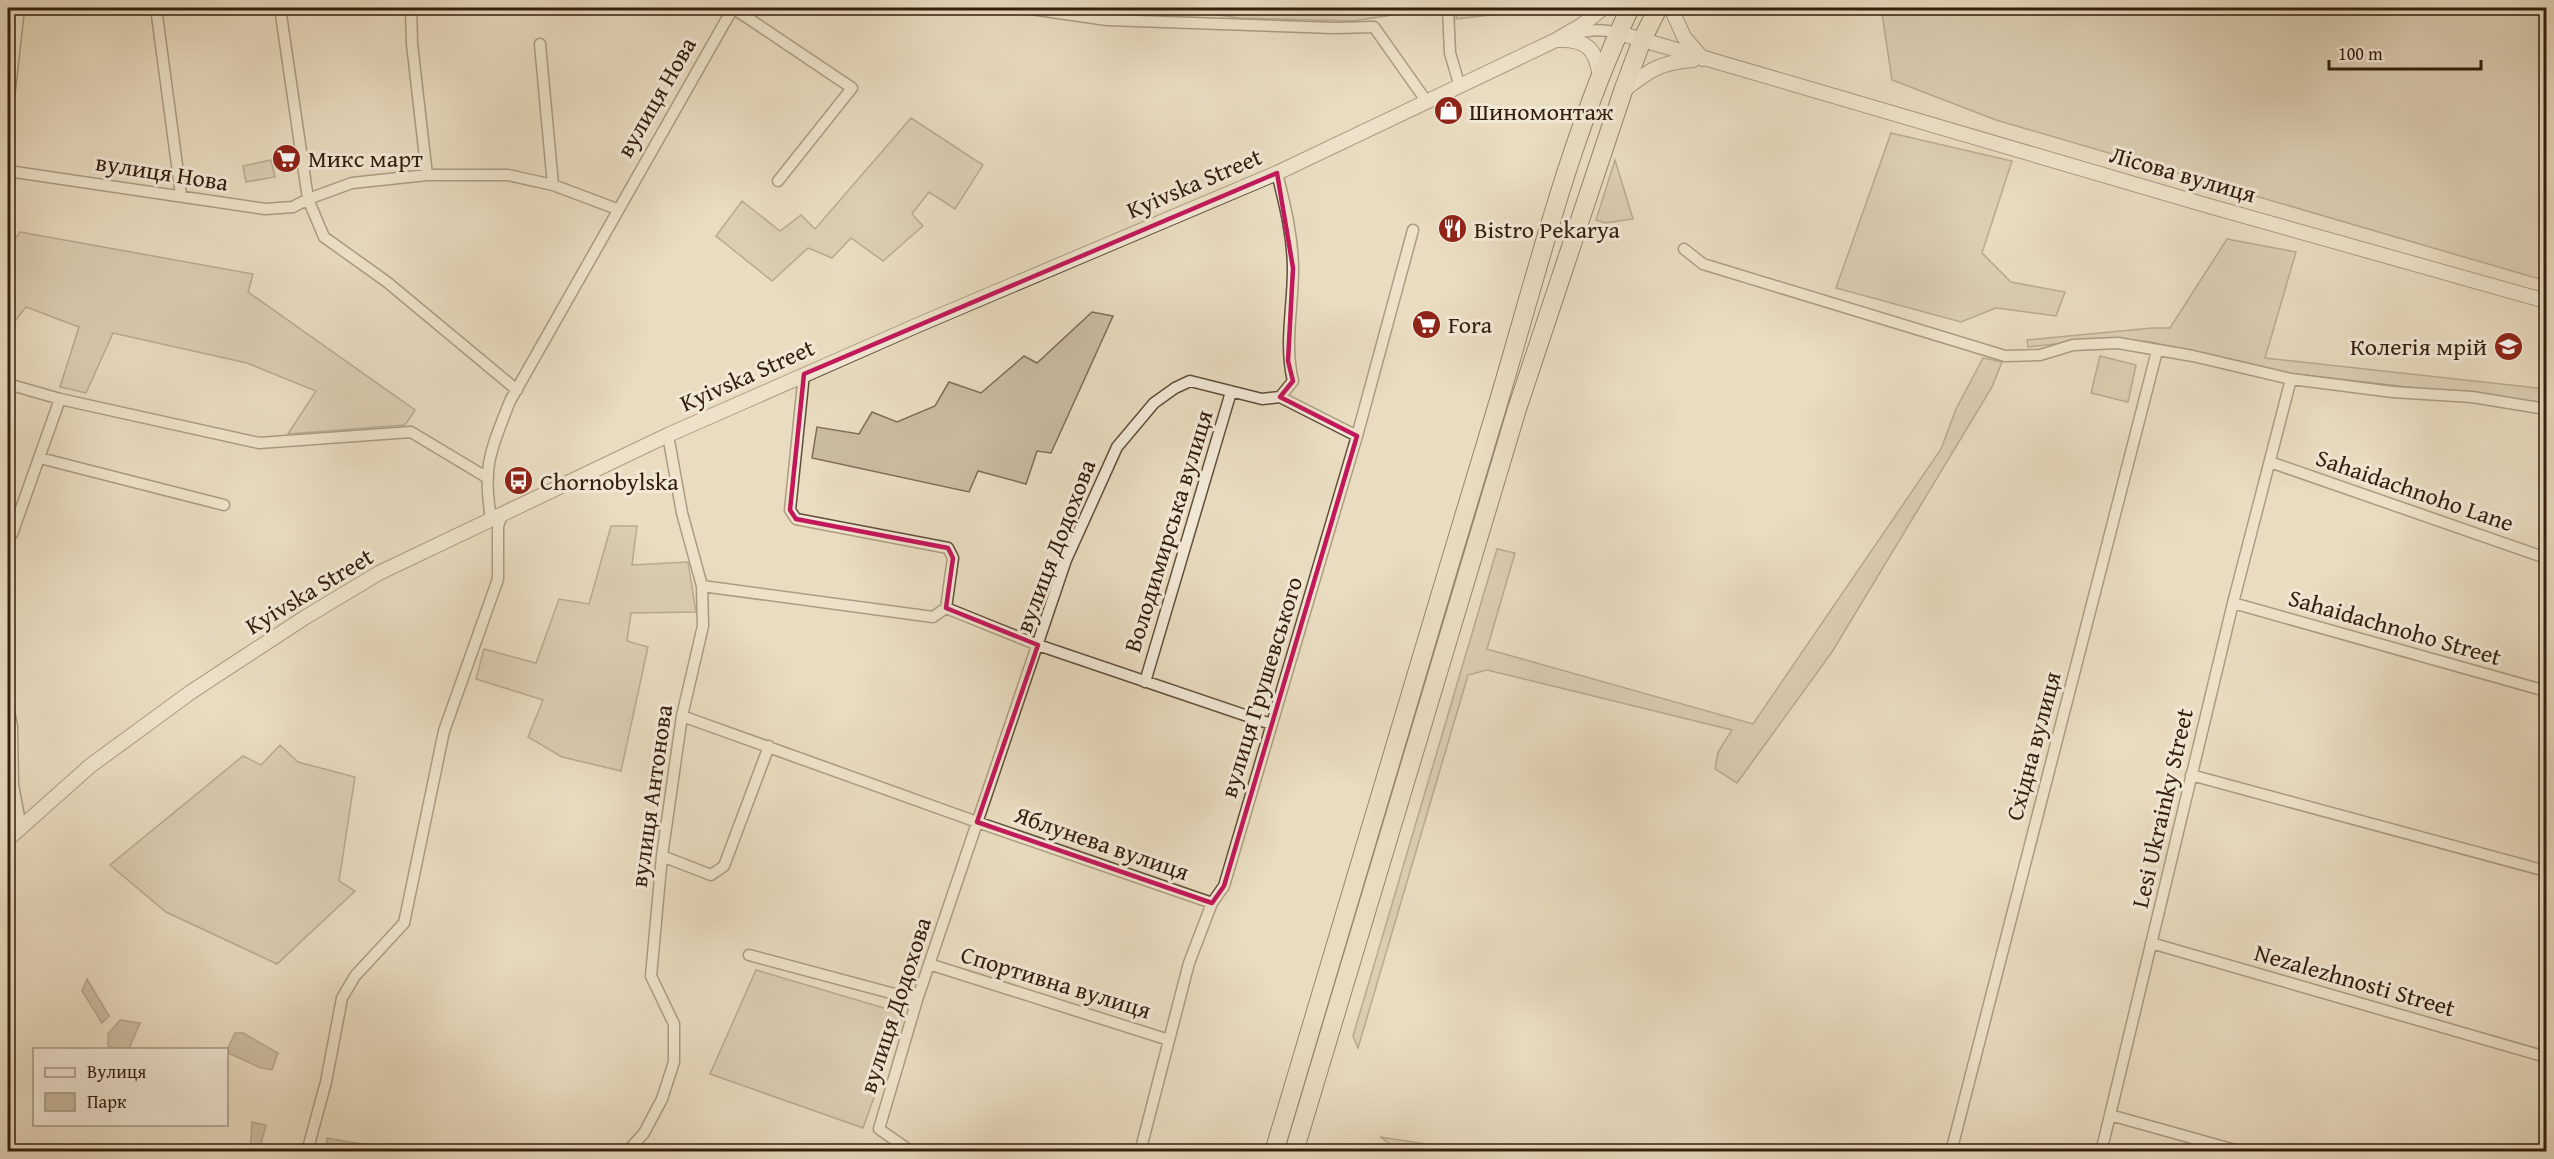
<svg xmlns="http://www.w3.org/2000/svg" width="2554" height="1159" font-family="'Gentium Book Plus',serif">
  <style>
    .green { fill: #cabca2; stroke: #7e6d58; stroke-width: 1.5 }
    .water { fill: #ab9b83; stroke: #7b6954; stroke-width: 1.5 }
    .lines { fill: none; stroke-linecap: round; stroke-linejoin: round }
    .minor-casing { stroke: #604e3a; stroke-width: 13 }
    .tertiary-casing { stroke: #604e3a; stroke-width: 16 }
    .trunk-casing { stroke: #331e0d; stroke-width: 20 }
    .minor { stroke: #f1e8d6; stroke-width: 10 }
    .tertiary { stroke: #f1e8d6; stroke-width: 14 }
    .trunk { stroke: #e9dcc0; stroke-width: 18 }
    .marked { fill: none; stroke: #c2185b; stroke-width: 4.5; stroke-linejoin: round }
    .labels { text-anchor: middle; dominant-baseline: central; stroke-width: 6; stroke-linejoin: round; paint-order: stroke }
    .street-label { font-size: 24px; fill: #331e0d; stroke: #f1e8d6 }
    .poi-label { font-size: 24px; fill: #331e0d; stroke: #f1e8d6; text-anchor: start }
  </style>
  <rect width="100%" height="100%" fill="#e9dcc0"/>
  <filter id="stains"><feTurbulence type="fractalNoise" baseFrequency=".00333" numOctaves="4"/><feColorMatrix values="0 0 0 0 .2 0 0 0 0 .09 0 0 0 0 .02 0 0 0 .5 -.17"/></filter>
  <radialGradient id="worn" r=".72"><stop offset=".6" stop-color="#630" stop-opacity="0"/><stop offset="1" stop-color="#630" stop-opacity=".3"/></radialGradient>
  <path class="green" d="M1171,8H1440L1352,21L1239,18Z
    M1458,8H1552L1456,19Z
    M1878,8H2546V281L1996,120L1892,80L1882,13Z
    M911,118L983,165L955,209L929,192L912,214L923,226L883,261L851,238L832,258L808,248L772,281L716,236L742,201L780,231L801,215L815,229Z
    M1891,133L2012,161L1982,253L2011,282L2065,292L2056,316L1996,308L1961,322L1836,288Z
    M271,160L275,177L246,182L243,166Z
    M1615,160L1633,219L1605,223L1596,220Z
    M20,232L253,274L248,292L415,410L405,425L288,434L316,391L247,363L113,333L86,393L60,387L79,327L26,307L8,330V249Z
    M2227,239L2296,252L2265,358L2546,389V403L2296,374L2254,367L2151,342L2112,338L2028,347L2027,340L2152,328H2170Z
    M1092,312L1113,316L1051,453L1037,451L1026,484L978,471L969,492L812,458L817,427L859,434L872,412L897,422L935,406L949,382L981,393L1024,356L1037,363Z
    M2100,356L2136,365L2128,402L2091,393Z
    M1983,358L2002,362L1992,387L1832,652L1737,783L1715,769L1718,752L1732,730L1487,670L1468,675L1358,1048L1353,1036L1497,549L1515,553L1487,649L1753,724L1941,449L1956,409Z
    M611,526H637L632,565L688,562L696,612L631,613L627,641L648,647L621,771L562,757L528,737L543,700L476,679L484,649L536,663L559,599L589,604Z
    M280,745L298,762L355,777L339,881L355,891L277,964L166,912L110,865L243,756L261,765Z
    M756,970L904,1014L863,1128L710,1074Z
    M1380,1137L1472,1151H1400Z"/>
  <path class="water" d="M87,979L109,1016L102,1023L82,991Z
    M120,1020L140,1023L129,1049H118L108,1046V1034Z
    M235,1033H243L278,1053L272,1070L261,1068L230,1054L228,1048Z
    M252,1122L266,1125L259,1151H250Z
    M327,1138L362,1144L359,1151H325Z"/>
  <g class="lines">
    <defs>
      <path id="minor" d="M156,8L181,195
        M280,8L308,199L324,237L387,282L517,390
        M411,8L412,44L427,175
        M733,8L852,88L778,181
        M1024,8L1107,20L1334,28L1374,27L1427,102
        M1448,8L1450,53L1460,87
        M1573,35C1589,29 1602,29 1619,33
        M540,44L553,185
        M8,106L19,8
        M8,171L265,209L293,207L308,199L352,183L427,175H508L553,185L617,209
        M1684,249L1703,264L2005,356L2040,355L2073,345L2118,343L2193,356L2291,379L2393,392L2472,397L2546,409
        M804,374L790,510L796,519L948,548L953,558L946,608
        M8,384L60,399
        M1280,397L1357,436
        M40,458L224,505
        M2270,462L2546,558
        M491,518C482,465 491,450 510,401L733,8
        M8,537L12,534L60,399L259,443L411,432L486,477
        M702,586L933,617L946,608L1038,645L1271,724
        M2233,603L2546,691
        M1145,682L1231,392
        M8,705L12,727L13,785L21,827
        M682,716L977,822L1212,903
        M2191,775L2546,871
        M662,856L711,875L724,866L769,746
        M2151,943L2546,1057
        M749,955L917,1000
        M929,964L1169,1040
        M307,1152L326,1082L342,998L355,976L404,923L444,731L498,579V526L503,512
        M627,1152L644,1133L662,1099L674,1062V1024L651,976L662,856L682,716L703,626L702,586L682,513L668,435
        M912,1152L879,1129L917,1000L1066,560L1117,447L1154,403L1175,388L1190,381L1262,399L1280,397L1293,381C1284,344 1293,307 1293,270C1293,237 1285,205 1277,173
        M1140,1152L1189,963L1212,903L1224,886L1357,436L1413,230
        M1951,1152L2157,351
        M2101,1152L2110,1115
        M2242,1152L2110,1115L2233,603L2291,379"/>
      <path id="tertiary" d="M1671,8L1684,37L1703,59
        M1619,33L2209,206L2546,301
        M1558,40C1586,39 1596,48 1600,77
        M1623,91C1648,71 1660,62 1693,60
        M8,839L90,766L191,692L304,618L379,573L668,435L918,325L1277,173L1556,40L1582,25L1603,8"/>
      <path id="trunk" d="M1274,1152C1348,903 1422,655 1497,407C1537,273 1570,135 1630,8
        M1294,1152L1517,409L1623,91L1642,40L1658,8"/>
    </defs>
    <use href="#minor" class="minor-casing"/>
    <use href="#tertiary" class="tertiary-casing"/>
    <use href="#trunk" class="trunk-casing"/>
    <use href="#minor" class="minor"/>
    <use href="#tertiary" class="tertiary"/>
    <use href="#trunk" class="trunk"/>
  </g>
  <path d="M0 0H2554V1159H0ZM1277,173L1293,268L1288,361L1293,381L1280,397L1357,436L1224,886L1212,903L977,822L1038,645L946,608L953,558L948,548L796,519L790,510L804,374Z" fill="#e9dcc0" fill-opacity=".55" fill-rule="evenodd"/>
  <path class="marked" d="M1277,173L1293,268L1288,361L1293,381L1280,397L1357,436L1224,886L1212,903L977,822L1038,645L946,608L953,558L948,548L796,519L790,510L804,374Z"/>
  <defs>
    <symbol id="shop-disc" viewBox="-11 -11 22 22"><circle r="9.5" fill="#8f2418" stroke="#f1e8d6"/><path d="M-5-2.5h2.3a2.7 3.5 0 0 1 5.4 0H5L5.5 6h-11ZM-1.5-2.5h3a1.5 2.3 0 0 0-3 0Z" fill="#fff"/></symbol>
    <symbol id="supermarket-disc" viewBox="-11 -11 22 22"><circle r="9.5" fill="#8f2418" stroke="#f1e8d6"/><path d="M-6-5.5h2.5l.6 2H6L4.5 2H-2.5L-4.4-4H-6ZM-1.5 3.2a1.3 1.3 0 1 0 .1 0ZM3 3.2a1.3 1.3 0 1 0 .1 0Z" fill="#fff"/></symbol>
    <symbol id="restaurant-disc" viewBox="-11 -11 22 22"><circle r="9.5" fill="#8f2418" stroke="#f1e8d6"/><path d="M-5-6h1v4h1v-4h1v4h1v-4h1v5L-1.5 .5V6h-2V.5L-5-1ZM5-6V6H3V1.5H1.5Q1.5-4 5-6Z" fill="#fff"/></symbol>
    <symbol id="school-disc" viewBox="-11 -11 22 22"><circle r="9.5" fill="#8f2418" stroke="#f1e8d6"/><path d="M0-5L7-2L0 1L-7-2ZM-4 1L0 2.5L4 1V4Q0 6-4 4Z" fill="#fff"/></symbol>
    <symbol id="bus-disc" viewBox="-11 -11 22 22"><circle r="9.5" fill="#8f2418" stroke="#f1e8d6"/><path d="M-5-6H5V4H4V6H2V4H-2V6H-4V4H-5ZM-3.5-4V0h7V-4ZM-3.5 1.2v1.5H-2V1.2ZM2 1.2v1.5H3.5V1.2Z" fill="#fff"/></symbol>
  </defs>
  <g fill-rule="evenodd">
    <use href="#shop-disc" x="1432" y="94" width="33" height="33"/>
    <use href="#supermarket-disc" x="270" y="142" width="33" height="33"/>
    <use href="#restaurant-disc" x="1436" y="212" width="33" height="33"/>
    <use href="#supermarket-disc" x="1410" y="308" width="33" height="33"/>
    <use href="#school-disc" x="2492" y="330" width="33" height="33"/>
    <use href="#bus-disc" x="502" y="464" width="33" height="33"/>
  </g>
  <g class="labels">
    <g class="street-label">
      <text transform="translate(656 97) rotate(-60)">вулиця Нова</text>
      <text transform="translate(162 172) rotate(9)">вулиця Нова</text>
      <text transform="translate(2183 174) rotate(16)">Лісова вулиця</text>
      <text transform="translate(1194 183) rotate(-23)">Kyivska Street</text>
      <text transform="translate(747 375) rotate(-24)">Kyivska Street</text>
      <text transform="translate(2415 490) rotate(19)">Sahaidachnoho Lane</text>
      <text transform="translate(1168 531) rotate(-73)">Володимирська вулиця</text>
      <text transform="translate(1055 546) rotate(-69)">вулиця Додохова</text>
      <text transform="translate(309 591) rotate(-31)">Kyivska Street</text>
      <text transform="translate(2395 627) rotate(16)">Sahaidachnoho Street</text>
      <text transform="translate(1261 687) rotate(-73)">вулиця Грушевського</text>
      <text transform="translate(2033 746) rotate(-75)">Східна вулиця</text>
      <text transform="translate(651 796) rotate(-82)">вулиця Антонова</text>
      <text transform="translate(2162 808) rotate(-77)">Lesi Ukrainky Street</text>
      <text transform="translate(1102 843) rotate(19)">Яблунева вулиця</text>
      <text transform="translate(2355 980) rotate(16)">Nezalezhnosti Street</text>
      <text transform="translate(1056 982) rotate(17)">Спортивна вулиця</text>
      <text transform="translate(895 1005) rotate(-72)">вулиця Додохова</text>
    </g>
    <g class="poi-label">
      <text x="1469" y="111">Шиномонтаж</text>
      <text x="308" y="158">Микс март</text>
      <text x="1474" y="229">Bistro Pekarya</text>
      <text x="1448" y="324">Fora</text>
      <text x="2487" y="346" text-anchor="end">Колегія мрій</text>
      <text x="540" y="481">Chornobylska</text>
    </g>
  </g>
  <rect width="2554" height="1159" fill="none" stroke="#e9dcc0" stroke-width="30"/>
  <rect x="9" y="9" width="2536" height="1141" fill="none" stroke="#331e0d" stroke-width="3"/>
  <rect x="15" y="15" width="2524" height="1129" fill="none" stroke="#331e0d" stroke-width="1.5"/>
  <rect x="33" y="1048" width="195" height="78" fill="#f1e8d6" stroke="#a59786" stroke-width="1.5"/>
  <rect x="45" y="1068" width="30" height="9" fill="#f1e8d6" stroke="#a59786" stroke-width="1.5"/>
  <text x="87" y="1078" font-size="18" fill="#331e0d">Вулиця</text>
  <rect x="45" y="1093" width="30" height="18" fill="#cabca2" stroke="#a59786" stroke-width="1.5"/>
  <text x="87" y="1108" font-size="18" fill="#331e0d">Парк</text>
  <path d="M2329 60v9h152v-9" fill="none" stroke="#331e0d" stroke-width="3"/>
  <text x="2338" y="60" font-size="18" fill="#331e0d" stroke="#f1e8d6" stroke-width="4.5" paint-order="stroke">100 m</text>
  <rect width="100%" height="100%" filter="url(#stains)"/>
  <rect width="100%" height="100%" fill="url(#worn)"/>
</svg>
